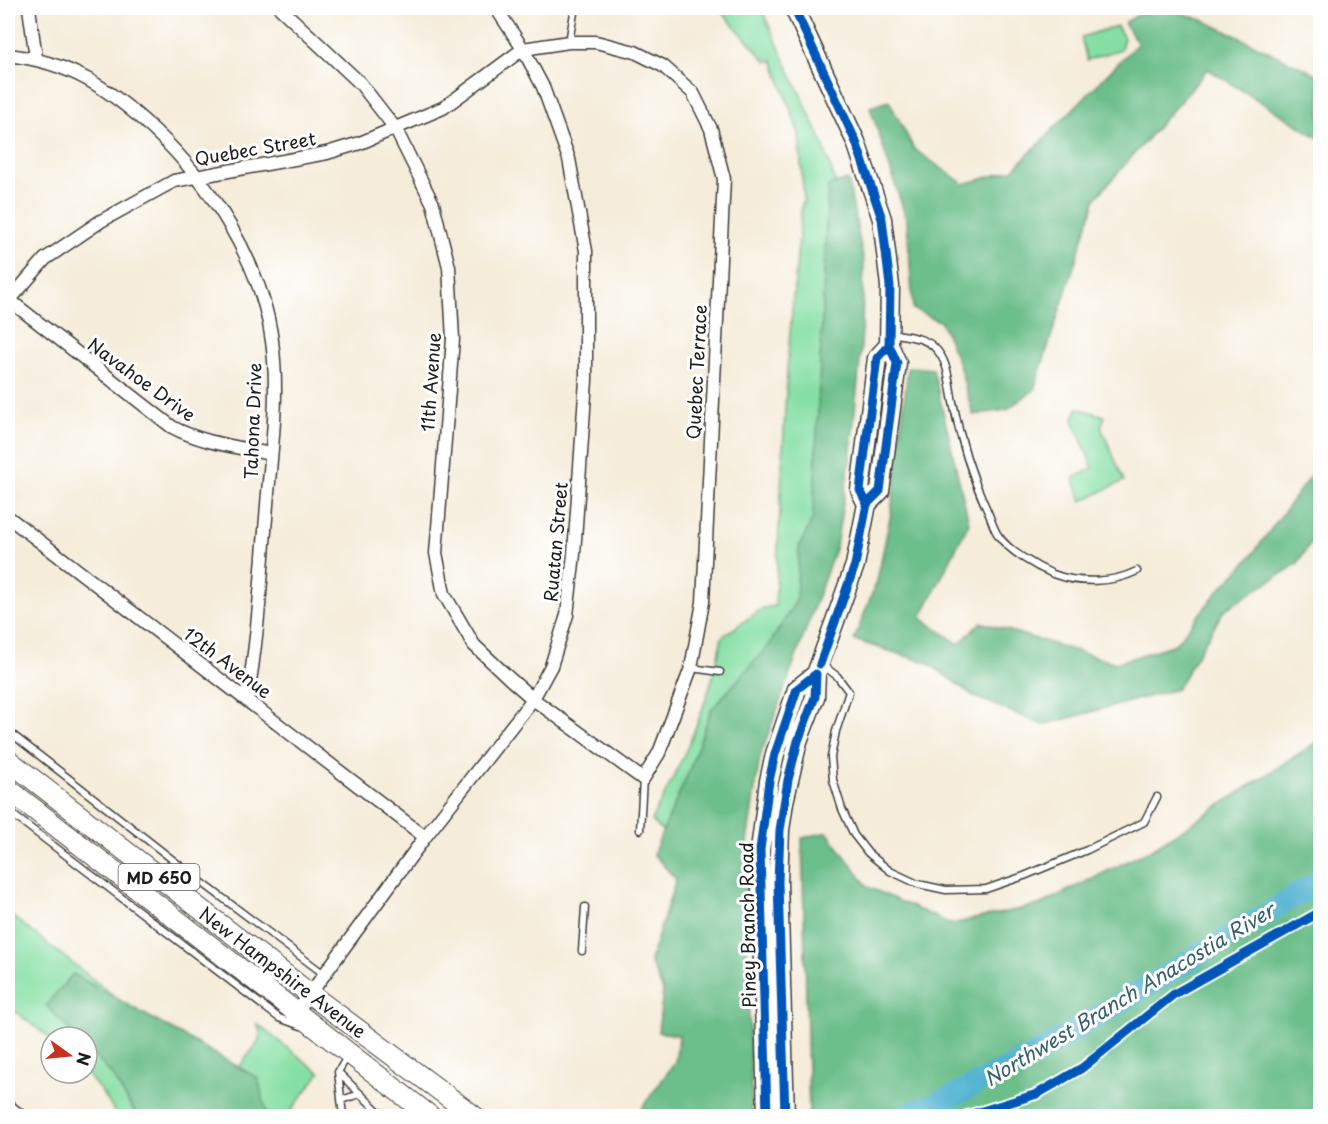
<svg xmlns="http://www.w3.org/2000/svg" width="1328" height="1124" font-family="'Playpen Sans',sans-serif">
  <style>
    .green { fill: #85dfa4; stroke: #507e60; stroke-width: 1.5 }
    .forest { fill: #6cbe8a; stroke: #446d53; stroke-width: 1.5 }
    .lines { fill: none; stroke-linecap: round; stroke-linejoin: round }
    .river { stroke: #52b3d1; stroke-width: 22 }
    .service-casing { stroke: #3d3b38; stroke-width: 9 }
    .minor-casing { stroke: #3d3b38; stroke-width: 15 }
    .secondary-casing { stroke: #3d3b38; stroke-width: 21 }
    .primary-casing { stroke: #3d3b38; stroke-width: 22 }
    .service { stroke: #fff; stroke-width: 6 }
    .minor { stroke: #fff; stroke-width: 12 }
    .secondary { stroke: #fff; stroke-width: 18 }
    .primary { stroke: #fff; stroke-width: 20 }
    .cycleway-casing { stroke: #fff; stroke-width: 13 }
    .cycleway { stroke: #0057b8; stroke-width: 9 }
    .labels { text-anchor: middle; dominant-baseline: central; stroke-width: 6; stroke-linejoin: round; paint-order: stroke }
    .shield { fill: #fff; stroke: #606060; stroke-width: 1.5 }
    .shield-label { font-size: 16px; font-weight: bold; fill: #1c1c1c }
    .street-label { font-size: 18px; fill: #1c1c1c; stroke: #fff }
    .water-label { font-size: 20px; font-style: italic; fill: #34606d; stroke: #fff }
  </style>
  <rect width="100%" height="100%" fill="#fff"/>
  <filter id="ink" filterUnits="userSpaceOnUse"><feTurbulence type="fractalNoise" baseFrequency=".0167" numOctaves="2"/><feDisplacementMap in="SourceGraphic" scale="12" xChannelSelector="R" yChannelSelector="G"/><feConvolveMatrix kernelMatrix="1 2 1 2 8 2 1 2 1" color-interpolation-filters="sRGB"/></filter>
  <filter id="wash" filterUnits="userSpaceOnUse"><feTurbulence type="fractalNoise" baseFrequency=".008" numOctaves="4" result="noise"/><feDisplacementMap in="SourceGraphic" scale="24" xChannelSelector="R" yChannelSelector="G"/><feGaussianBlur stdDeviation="1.35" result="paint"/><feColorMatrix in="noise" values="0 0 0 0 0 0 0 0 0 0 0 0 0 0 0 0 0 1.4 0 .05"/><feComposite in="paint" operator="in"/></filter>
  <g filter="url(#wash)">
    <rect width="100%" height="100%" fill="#f5ecd9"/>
    <path class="green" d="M718,8H761L823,144L842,203L831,505L764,703L732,901L651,820C683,762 710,703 722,637L763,608L775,606L788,354L802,203H804L799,134L773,60L767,62Z
      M1117,26L1124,38L1121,49L1087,60L1081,37Z
      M1077,408L1105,416L1101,427L1124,481L1082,501L1073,478L1093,468L1073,420Z
      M8,913L226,1083L258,1043L260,1033L257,1024L320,1073L287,1116H117L104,1095L86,1073L87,1037H51V1039L8,1006Z"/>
    <path class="forest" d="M1149,8H1167L1205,21L1320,76V139L1208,69L1096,198L1034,390L1006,410L973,415L959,364L941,322L913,309L907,221L870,107L889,101L914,149L964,184L1013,170L1138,43L1124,23Z
      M848,180L864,263L861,351L850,460L836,546L760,757L744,862L752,1116H636L675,1062L679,1035L658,1032L663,991L650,961L676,879L653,854L689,771L711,710L769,645L796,601L799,547L813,518L828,186Z
      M908,367L933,369L969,523L921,618L959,644L981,622L1116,663L1175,644L1220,589L1249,559L1311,475L1320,451V528L1297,564L1224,610L1177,689L1043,725L975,697L928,663L854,640L877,581L891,513Z
      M1320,740V1116H809L802,838L827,832L868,887L951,924L1039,905L1154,848Z
      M73,974L258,1078L267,1116H137L111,1074L87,1048V1037H76L46,1005Z"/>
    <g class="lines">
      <path class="river" d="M902,1116L951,1097L1041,1051L1320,881"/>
    </g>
  </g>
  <g filter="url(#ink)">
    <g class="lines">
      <defs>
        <path id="service" d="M569,42L574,13L577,8
          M891,333C905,336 924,337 934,347C949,361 949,383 953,402C960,439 971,475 987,510C991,518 993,528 998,535C1008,551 1037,567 1053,574C1079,584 1113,583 1137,571
          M821,664L837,676L849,692L836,731L831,757L833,780L842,809L854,835L868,853L890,871L918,884L946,890L986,889L1024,876L1087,850L1144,822L1157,797
          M691,668L720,672
          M8,731L196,878L324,974
          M8,811L279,1018L301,1026
          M640,830L643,779
          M582,951L585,907
          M339,1073L383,1116
          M341,1100L360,1094
          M343,1116L338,1072L347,1057"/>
        <path id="minor" d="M29,8L36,58
          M8,55C70,62 109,88 154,130C210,182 262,264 272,341C280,399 270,459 266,518C261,578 258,639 247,699
          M8,299L172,427C202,443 238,447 271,454
          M8,302L45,259L101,221L174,181L327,153L360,143L443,108L523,49L569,42H596L635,52L663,66L693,93L711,129L724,179L703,602L691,668L659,753L643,779L533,699L510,679L474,645L444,594L436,553L453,339L449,267L433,204L395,128L360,83L280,8
          M8,517L425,837
          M296,1013L425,837L533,699L551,666L567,615L574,554L586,380V251L569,159L543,87L523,49L496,8
          M8,1106L20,1116"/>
        <path id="secondary" d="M867,504L860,490L877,358L889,345
          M767,1116L760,850L769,781L775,754L797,689L816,674
          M785,1116L778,882L780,830L784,802L798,741L815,697L816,674L855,565L867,504L880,491L897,363L889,345L890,286L882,219L856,142L794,8"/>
        <path id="primary" d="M8,760L310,994L474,1116
          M8,789L430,1116"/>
      </defs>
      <use href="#service" class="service-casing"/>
      <use href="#minor" class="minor-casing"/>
      <use href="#secondary" class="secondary-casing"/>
      <use href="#primary" class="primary-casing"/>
      <use href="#service" class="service"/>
      <use href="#minor" class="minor"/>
      <use href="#secondary" class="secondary"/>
      <use href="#primary" class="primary"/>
      <defs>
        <path id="cycleway" d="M794,8L856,142L882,219L890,286L889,345L897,363L880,491L867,504L855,565L820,664
          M867,504L860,490L877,358L889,345
          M767,1116L760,850L769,781L775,754L797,689L816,674
          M785,1116L778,882L780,830L788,780L798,741L815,697L816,674
          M966,1116L1037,1094L1082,1068L1174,994L1320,912"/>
      </defs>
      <use href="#cycleway" class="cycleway-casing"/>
      <use href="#cycleway" class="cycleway"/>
    </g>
  </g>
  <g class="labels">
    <rect class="shield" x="118.5" y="864" width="81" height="26" rx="4.5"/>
    <g class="shield-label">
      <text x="159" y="877">MD 650</text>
    </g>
    <g class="street-label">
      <text transform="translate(255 148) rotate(-10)">Quebec Street</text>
      <text transform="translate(696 372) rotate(-87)">Quebec Terrace</text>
      <text transform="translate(142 379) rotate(36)">Navahoe Drive</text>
      <text transform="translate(430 382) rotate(-86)">11th Avenue</text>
      <text transform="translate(252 421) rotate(-88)">Tahona Drive</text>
      <text transform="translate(555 542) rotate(-85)">Ruatan Street</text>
      <text transform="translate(228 662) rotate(37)">12th Avenue</text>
      <text transform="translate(747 925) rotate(-91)">Piney Branch Road</text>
      <text transform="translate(283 972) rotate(37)">New Hampshire Avenue</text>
    </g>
    <g class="water-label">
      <text transform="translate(1129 994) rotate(-31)">Northwest Branch Anacostia River</text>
    </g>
  </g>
  <rect width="1328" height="1124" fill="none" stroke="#fff" stroke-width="30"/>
  <g transform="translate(69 1055) rotate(105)"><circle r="28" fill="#ffffff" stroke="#a4a4a4" stroke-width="1.5"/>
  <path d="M0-4.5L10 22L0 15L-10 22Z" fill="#c8321e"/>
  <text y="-9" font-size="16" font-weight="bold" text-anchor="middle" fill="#1c1c1c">N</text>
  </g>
</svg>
